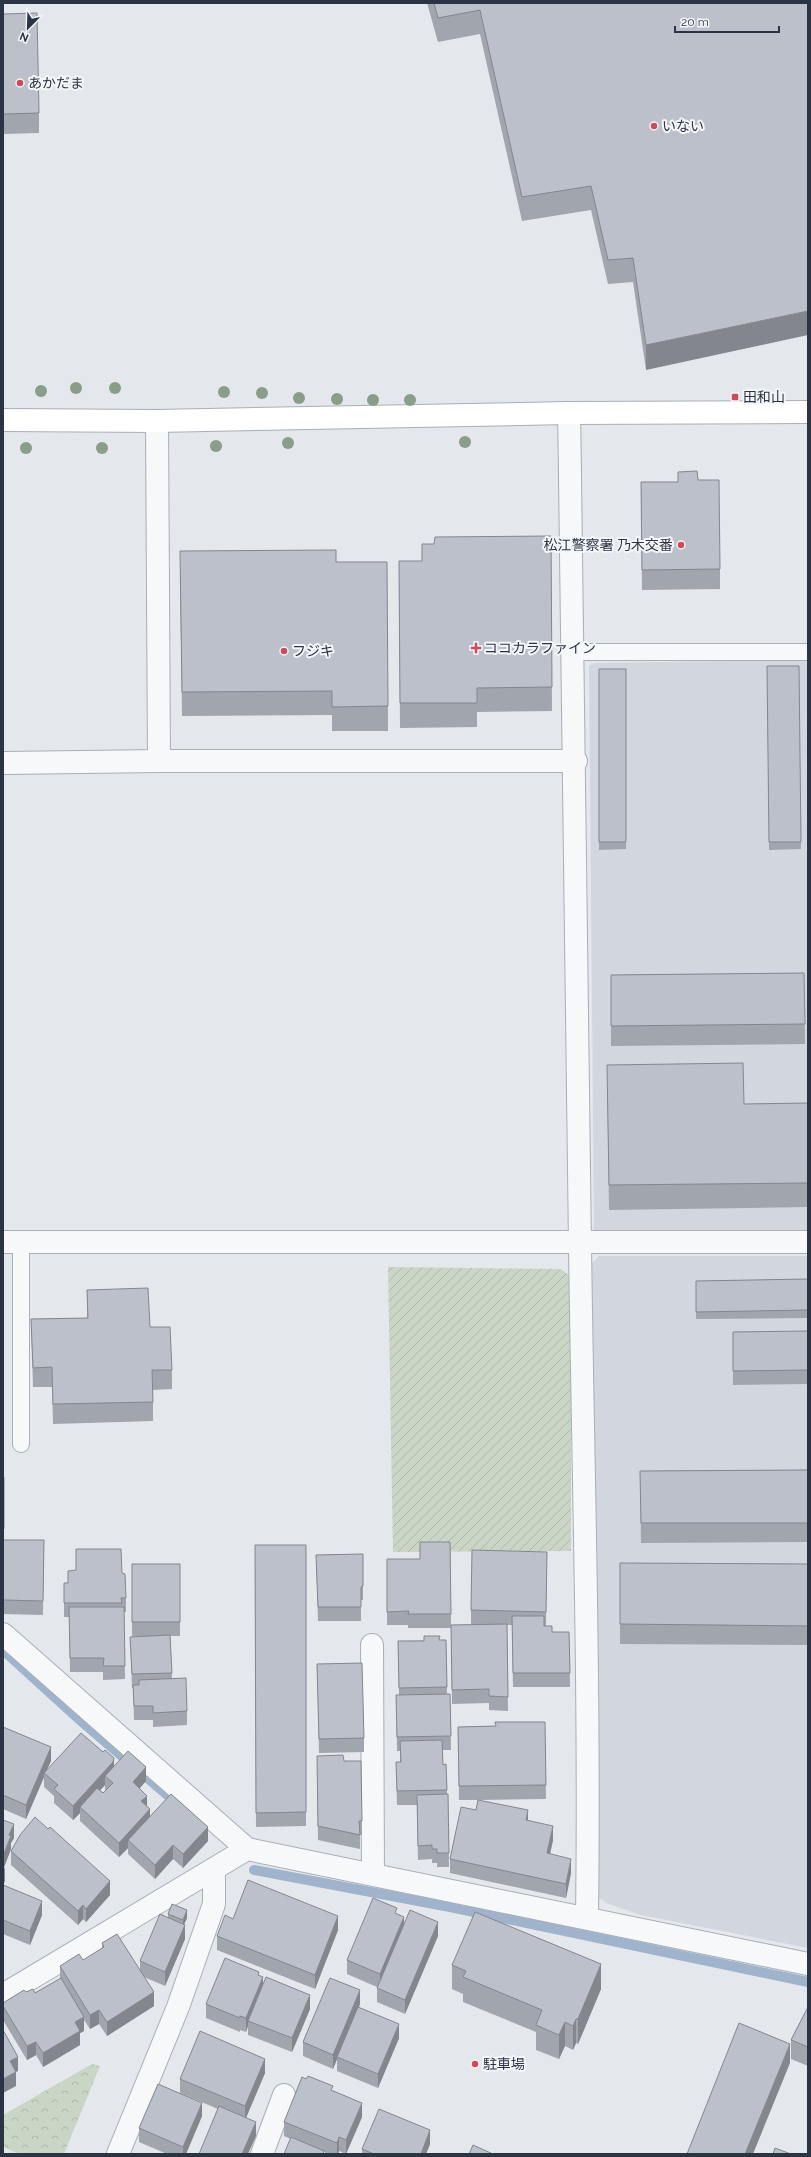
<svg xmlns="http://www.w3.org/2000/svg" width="811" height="2157" font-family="Raleway,'Noto Sans JP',sans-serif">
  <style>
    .built { fill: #d2d6de }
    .park { fill: url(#park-crowns) }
    .garden { fill: url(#garden-furrows) }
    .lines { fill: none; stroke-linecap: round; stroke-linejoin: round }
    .stream { stroke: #9fb4cc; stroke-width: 10 }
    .lane-casing { stroke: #a9aeb7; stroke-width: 18 }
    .street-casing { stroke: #a9aeb7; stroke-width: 24 }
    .secondary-casing { stroke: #a9aeb7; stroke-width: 24 }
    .lane { stroke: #f7f8fa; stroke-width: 16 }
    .street { stroke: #f7f8fa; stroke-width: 22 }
    .secondary { stroke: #fff; stroke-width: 22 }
    .tree { fill: #899d89 }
    .wall { fill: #a1a5ae; fill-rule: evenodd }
    .shaded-wall { fill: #83868d }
    .building { fill: #bbc0ca; stroke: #83868d }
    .poi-dot { fill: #d1495b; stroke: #f4f6f9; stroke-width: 1.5 }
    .labels { text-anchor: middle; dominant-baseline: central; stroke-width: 4; stroke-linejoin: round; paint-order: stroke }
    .poi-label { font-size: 14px; fill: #2b3445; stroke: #f4f6f9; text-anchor: start }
  </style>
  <defs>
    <pattern id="park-crowns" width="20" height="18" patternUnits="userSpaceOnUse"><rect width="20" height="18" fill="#c9d6c5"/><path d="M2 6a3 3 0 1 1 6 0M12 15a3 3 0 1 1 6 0" fill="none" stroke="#adb8ab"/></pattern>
    <pattern id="garden-furrows" width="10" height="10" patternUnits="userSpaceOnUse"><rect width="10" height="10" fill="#c9d6c5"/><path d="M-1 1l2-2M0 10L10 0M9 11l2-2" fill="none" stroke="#adb8ab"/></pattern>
  </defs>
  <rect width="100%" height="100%" fill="#e4e7ec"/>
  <path class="built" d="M808,660V1233H594L589,666L594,663Z
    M599,1256H808V1948L641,1915L606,1903L598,1897L589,1266Z"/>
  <path class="park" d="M92,2064L100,2066L64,2154H20L3,2147V2115Z"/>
  <path class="garden" d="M388,1267L560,1269L571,1276V1551L393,1552Z"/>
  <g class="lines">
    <path class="stream" d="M3,1650L81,1721L179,1805
      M254,1870L450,1907L808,1982"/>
    <defs>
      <path id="lane" d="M574,652H808
        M21,1242V1444"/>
      <path id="street" d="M569,413C574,690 576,967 580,1245C583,1469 590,1694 587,1918
        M157,421L159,761H576
        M3,763L159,761
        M3,1242H808
        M3,1634L247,1849L808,1964
        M372,1645L373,1875
        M3,1995L247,1849
        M118,2154L178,2007L214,1904V1870
        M262,2154L284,2095"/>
      <path id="secondary" d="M3,420L157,421L569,413L808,412"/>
    </defs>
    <use href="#lane" class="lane-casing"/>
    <use href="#street" class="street-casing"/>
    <use href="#secondary" class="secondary-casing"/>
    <use href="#lane" class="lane"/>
    <use href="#street" class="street"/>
    <use href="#secondary" class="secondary"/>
  </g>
  <g class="tree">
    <circle cx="76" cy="388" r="6"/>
    <circle cx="115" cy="388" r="6"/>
    <circle cx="41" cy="391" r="6"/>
    <circle cx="224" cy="392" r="6"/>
    <circle cx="262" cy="393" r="6"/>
    <circle cx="299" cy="398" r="6"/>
    <circle cx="337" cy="399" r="6"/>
    <circle cx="373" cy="400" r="6"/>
    <circle cx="410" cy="400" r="6"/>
    <circle cx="465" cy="442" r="6"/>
    <circle cx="288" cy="443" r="6"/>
    <circle cx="216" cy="446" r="6"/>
    <circle cx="26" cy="448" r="6"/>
    <circle cx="102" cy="448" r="6"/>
  </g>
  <path class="wall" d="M427,3H808L646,370L633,282L608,284L591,210L522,221L480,34L438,42Z
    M3,14L39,113V133L3,134Z
    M698,480L720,569V589L642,590L641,482H678Z
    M551,536L552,711L477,712V727L400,728L399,561H422L434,544Z
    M336,562L388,706V731H332V715L182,716L180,575Z
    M767,666H799L801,849L769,850Z
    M599,669H626V849L599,850Z
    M804,973L805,1044L611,1046V975Z
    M607,1065L744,1104L808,1103V1207L609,1210Z
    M808,1279V1318L696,1319V1281Z
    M87,1290L150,1327L172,1370V1389L153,1390V1421L53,1424L52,1387H33L31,1319L87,1318Z
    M808,1331V1384L733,1385V1332Z
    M808,1470V1542L641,1543L640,1471Z
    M3,1477H4V1540H44L43,1615L3,1614Z
    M450,1542L451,1628H408V1625H387V1559H420Z
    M255,1545H306V1826L256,1827Z
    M547,1552L546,1626H544L552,1632H569L570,1687H513L512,1625H507L508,1711L489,1710V1703L452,1704L451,1625L488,1624H471V1610Z
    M363,1554V1600H361V1621H318L316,1555Z
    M620,1563L808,1564V1645L620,1644Z
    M132,1564H180V1636H170L172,1679L187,1711V1725L153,1727V1720H134L133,1688H132L130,1637L139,1636H132Z
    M122,1573L126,1598V1612H124L125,1679L103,1680V1672H70L69,1617H64V1583H68Z
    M446,1640L447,1694H450L451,1750H442L443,1765L446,1764L447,1794H448L449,1867H437V1863H432V1859L418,1860L417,1805H397L396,1762H400V1751H397L396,1695H399L398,1641Z
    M317,1664L364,1738V1752L319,1753Z
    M545,1722L546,1799L478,1800L528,1821L553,1840L550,1854L571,1873L566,1898L450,1873V1859L476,1810L478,1800H459L458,1727L495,1726Z
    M3,1727L51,1761L47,1769L114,1766L146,1781L139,1789L150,1816L208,1841L183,1868L173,1859L155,1879L128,1854V1848L119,1857L80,1821V1813L73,1820L54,1803V1796L44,1787V1777L26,1819L3,1809ZM105,1785V1790H106L103,1793L100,1790Z
    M344,1761L362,1821V1835H360V1849L318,1840L317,1770Z
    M3,1820L14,1838L11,1843V1849L4,1867L5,1881L3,1885L42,1915L30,1945L3,1934Z
    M11,1851L110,1895L86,1922L83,1919L78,1925L11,1865Z
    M168,1914L187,1918L184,1924L185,1939L165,1986L144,1977L154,2006L107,2036L99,2024L90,2029L84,2020V2031L80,2033V2045L43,2067L36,2055L27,2060L3,2020V2006L35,1993L60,1979V1966L83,1960L102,1949V1943L140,1970V1961L168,1918Z
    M397,1914L404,1924L438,1936L405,2014L377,2002V1987L347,1974V1960Z
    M338,1930L315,1989L217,1950V1936Z
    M452,1965L601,1989L578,2044L576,2043L573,2050L565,2046L559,2059L536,2050V2032L463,2002V1994L452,1989Z
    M259,1976L263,1984L310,2009L292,2052L248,2035V2026L246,2032L240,2030V2032L206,2018V2004Z
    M360,2004L359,2007L399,2038L378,2088L337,2071V2058L333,2069L303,2056V2042Z
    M808,2007V2066L791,2059V2040Z
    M265,2073L246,2118L256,2136L218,2109L180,2093V2079Z
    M333,2091L362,2117L346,2154L339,2151L338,2154H328L324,2152V2154L284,2136V2122Z
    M202,2116L186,2154H167L139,2142V2128Z
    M430,2144L426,2154H362V2149Z"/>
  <path class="shaded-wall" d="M808,311V335L646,370V345Z
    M51,1747V1761L45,1774L44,1773V1777L26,1819V1805Z
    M114,1758V1772L105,1776V1785L82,1810L80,1807V1813L73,1820V1806Z
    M146,1767V1781L133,1796V1782Z
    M147,1796V1810L141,1801Z
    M150,1809V1823L128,1840V1848L119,1857V1843Z
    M528,1810V1824L526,1820Z
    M14,1824V1838L11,1843V1849L3,1870V1856L9,1835Z
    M553,1826V1840L547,1867V1853Z
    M208,1827V1841L183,1868V1854Z
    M173,1845V1859L155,1879V1865Z
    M571,1859V1873L566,1898V1884Z
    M5,1867V1881L3,1885V1871Z
    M110,1881V1895L86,1922V1909Z
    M42,1901V1915L30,1945V1931Z
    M83,1905V1919L78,1925V1911Z
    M187,1910V1918L183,1927V1920Z
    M338,1916V1930L315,1989V1975Z
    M404,1917V1931L380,1988V1974Z
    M438,1922V1936L405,2014V2000Z
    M185,1925V1939L165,1986V1972Z
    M601,1964V1989L578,2044V2019Z
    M263,1977V1991L248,2021V2026L246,2032V2018Z
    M360,1990V2004L333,2069V2055Z
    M154,1992V2006L107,2036V2022Z
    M310,1995V2009L292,2052V2038Z
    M99,2010V2024L90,2029V2015Z
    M84,2017V2031L80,2033V2045L43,2067V2053L75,2022Z
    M576,2019V2043L573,2050V2026Z
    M565,2022V2046L559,2059V2035Z
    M399,2024V2038L378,2088V2074Z
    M36,2042V2055L27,2060V2046Z
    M790,2044V2063L753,2154H745Z
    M18,2057V2071L10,2075V2061Z
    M265,2059V2073L245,2120V2106Z
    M16,2072V2086L3,2093V2079Z
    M202,2103V2116L186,2154H183V2147Z
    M362,2103V2117L346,2154V2140Z
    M256,2122V2136L248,2154H242Z
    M430,2130V2144L426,2154H421Z
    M339,2137V2151L338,2154H337V2143Z"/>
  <path class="building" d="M434,3H808V311L646,345L633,258L608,260L591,186L522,197L480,10L438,18Z
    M37,13L39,113L3,114V14Z
    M697,471L698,480H719L720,569L642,570L641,482H678V472Z
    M551,536L552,687L477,688V703H400L399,561H422V544H434L435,537Z
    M336,550V562H387L388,706L332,707V691L182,692L180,551Z
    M767,666H799L801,842H769Z
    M599,669H626V842H599Z
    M804,973L805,1024L611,1026V975Z
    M743,1063L744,1104L808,1103V1183L609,1185L607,1065Z
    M808,1279V1310L696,1312V1281Z
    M148,1288L150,1327H170L172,1370H152L153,1402L53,1404L52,1367L33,1368L31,1319L88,1318L87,1290Z
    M808,1331V1370L733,1371V1332Z
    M808,1470V1523H641L640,1471Z
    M3,1477H4V1529H3Z
    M3,1540H44L43,1601L3,1600Z
    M420,1542H450L451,1614H408L409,1611L387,1612V1559H420Z
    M255,1545H306V1812L256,1813Z
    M76,1549H121L122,1573L125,1574L126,1598H121L122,1603H64V1583H68V1571L76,1570Z
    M472,1550L547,1552L546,1612L471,1610Z
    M363,1554V1586L361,1587V1607H318L316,1555Z
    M620,1563L808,1564V1626L620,1624Z
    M132,1564H180V1622H132Z
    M69,1607H124L125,1666H103L104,1658H70Z
    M512,1616H544V1626H552V1632H569L570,1673H513Z
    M507,1624L508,1697L489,1696V1689L452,1690L451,1625Z
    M170,1635L172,1673L132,1674L130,1637Z
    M424,1636H440L439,1640H446L447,1687L399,1688L398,1641H424Z
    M362,1663L364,1738L319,1739L317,1664Z
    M186,1678L187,1711L153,1713V1706H134L133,1685H139V1680Z
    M450,1694L451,1736L397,1737L396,1695Z
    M495,1722H545L546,1785L459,1786L458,1727L496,1726Z
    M3,1727L51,1747L26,1805L3,1795Z
    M81,1733L103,1752L105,1750L114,1758L113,1762L73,1806L54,1789L58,1785L44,1773Z
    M442,1740L443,1765L446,1764L447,1790L397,1791L396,1762H401L400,1741Z
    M128,1751L146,1767L133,1782L147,1796L141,1801L150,1809L119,1843L80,1807L97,1788L103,1793L113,1783L105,1776Z
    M343,1755L344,1761H361L362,1821H359L360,1835L318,1826L317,1756Z
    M171,1794L208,1827L183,1854L173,1845L155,1865L128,1840Z
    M448,1794L449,1853H437V1849H432V1845L418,1846L417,1795Z
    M478,1800L528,1810L526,1820L553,1826L547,1853L571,1859L566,1884L450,1859L461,1807L476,1810Z
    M35,1817L48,1829L50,1827L110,1881L86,1909L83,1905L78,1911L11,1851L20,1835Z
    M3,1820L14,1824L9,1835L11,1836L3,1856Z
    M248,1880L338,1916L315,1975L217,1936L225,1915L233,1919Z
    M3,1885L42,1901L30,1931L3,1920Z
    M373,1898L397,1908L395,1913L404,1917L380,1974L347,1960Z
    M172,1904L187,1910L183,1920L168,1914Z
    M410,1910L438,1922L405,2000L377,1988Z
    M475,1912L601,1964L578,2019H576L573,2026L565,2022L559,2035L536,2025L542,2010L463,1977L466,1971L452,1965Z
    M160,1914L185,1925L165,1972L140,1961Z
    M117,1934L154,1992L107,2022L99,2010L90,2015L60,1966L79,1954L83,1960L104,1947L102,1943Z
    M225,1958L259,1972L258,1975L263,1977L246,2018L240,2016V2018L206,2004Z
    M266,1977L310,1995L292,2038L248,2021Z
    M61,1978L84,2017L75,2022L80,2031L43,2053L36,2042L27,2046L3,2006V2003L24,1990L26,1992L33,1989L35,1993Z
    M330,1978L360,1990L333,2055L303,2042Z
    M358,2007L399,2024L378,2074L337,2057Z
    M808,2007V2047L791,2040Z
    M739,2023L790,2044L745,2154H687Z
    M3,2030L18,2057L10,2061L16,2072L3,2079Z
    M200,2031L265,2059L245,2106L180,2079Z
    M308,2076L333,2086L331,2090L362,2103L346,2140L339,2137L337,2143L284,2122L302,2077L306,2079Z
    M158,2084L202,2103L183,2147L139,2128Z
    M219,2106L256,2122L242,2154H199Z
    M379,2109L430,2130L421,2154H374L362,2149Z
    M291,2137L324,2151L323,2154H284Z
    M473,2145L493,2154H469Z
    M775,2148L791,2154H773Z"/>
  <g class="poi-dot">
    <circle cx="20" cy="83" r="4"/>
    <circle cx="654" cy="126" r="4"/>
    <rect x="731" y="393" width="8" height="8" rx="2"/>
    <circle cx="681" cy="545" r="4"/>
    <path d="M474 642h4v4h4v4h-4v4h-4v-4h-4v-4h4z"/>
    <circle cx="284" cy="651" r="4"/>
    <circle cx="475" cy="2064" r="4"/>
  </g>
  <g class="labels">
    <g class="poi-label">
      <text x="28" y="83">あかだま</text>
      <text x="662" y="126">いない</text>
      <text x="743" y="397">田和山</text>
      <text x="673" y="545" text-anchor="end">松江警察署 乃木交番</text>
      <text x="484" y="648">ココカラファイン</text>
      <text x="292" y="651">フジキ</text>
      <text x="483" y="2064">駐車場</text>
    </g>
  </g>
  <rect width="811" height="2157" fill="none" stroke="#2b3445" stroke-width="8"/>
  <g transform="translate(28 28) rotate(203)" stroke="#f4f6f9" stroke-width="3" paint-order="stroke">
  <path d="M0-3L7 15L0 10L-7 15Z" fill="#2b3445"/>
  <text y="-6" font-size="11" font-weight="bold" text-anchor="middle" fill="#2b3445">N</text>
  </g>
  <path d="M675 26v6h104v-6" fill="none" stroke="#2b3445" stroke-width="2"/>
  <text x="681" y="26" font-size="12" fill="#2b3445" stroke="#f4f6f9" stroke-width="3" paint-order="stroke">20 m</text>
</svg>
